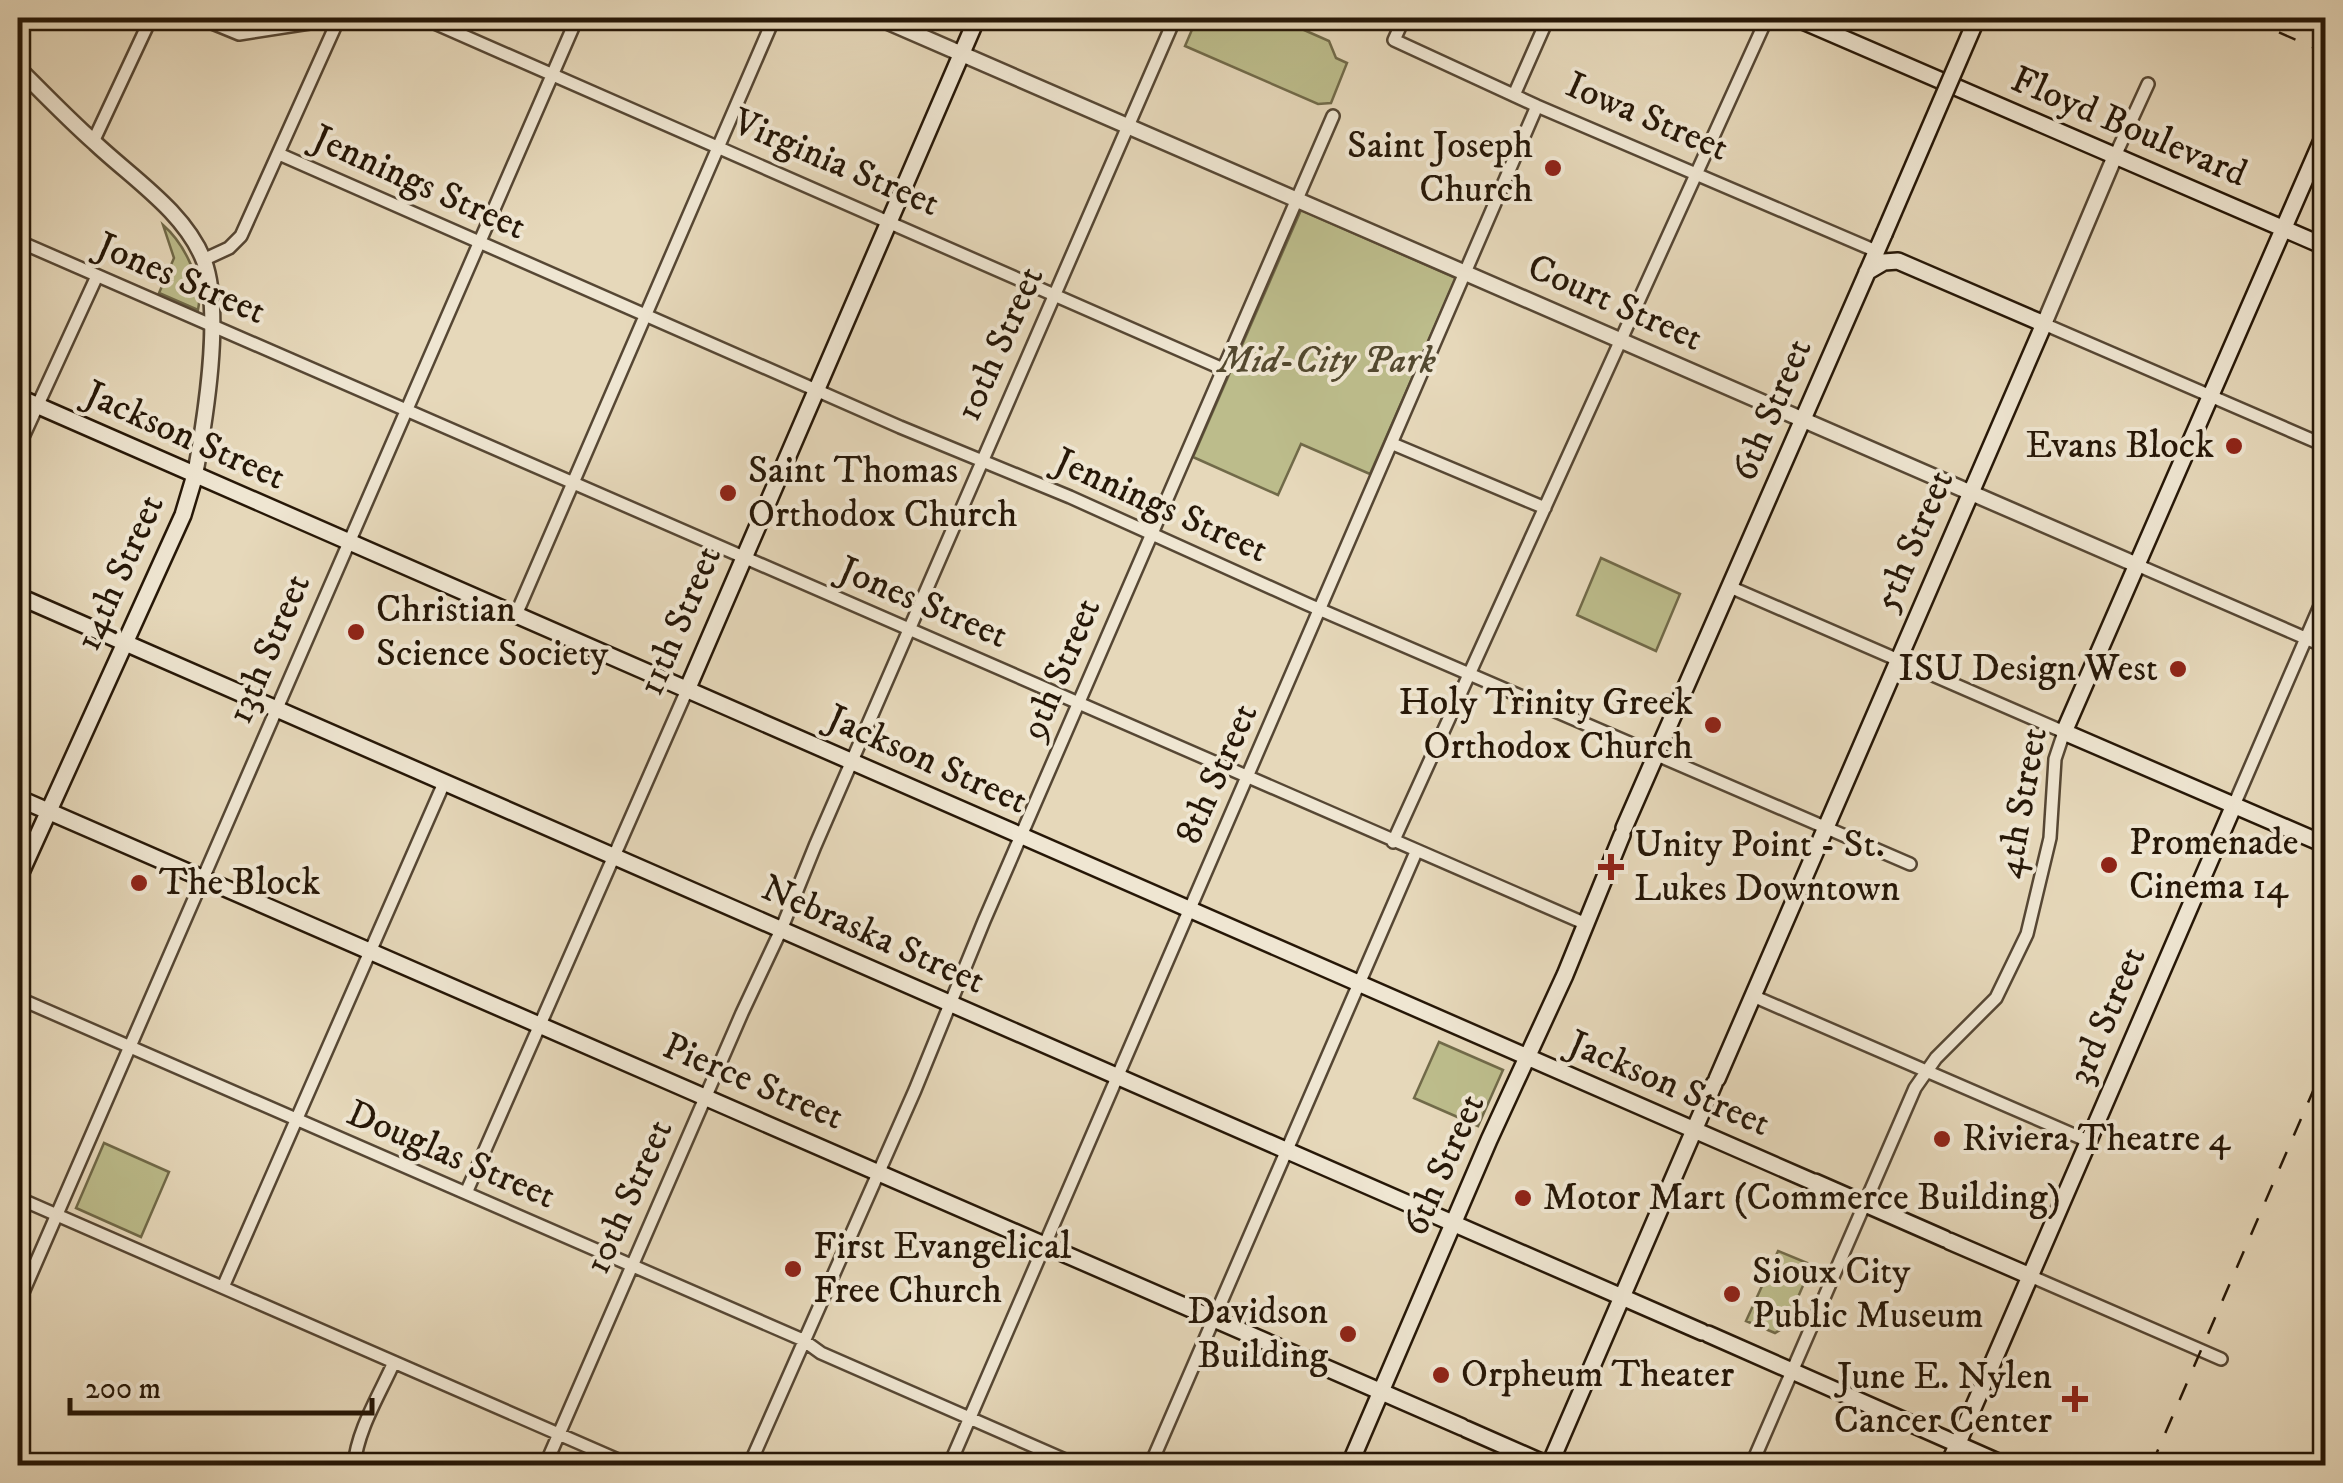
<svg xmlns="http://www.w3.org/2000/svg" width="2343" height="1483" font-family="'IM FELL DW Pica',serif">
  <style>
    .green { fill: #bcbc8b; stroke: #716a49; stroke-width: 2.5 }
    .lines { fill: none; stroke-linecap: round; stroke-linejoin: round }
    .minor-casing { stroke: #564734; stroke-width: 16 }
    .tertiary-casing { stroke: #564734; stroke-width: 19 }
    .secondary-casing { stroke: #261707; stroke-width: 20 }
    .minor { stroke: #efe6d2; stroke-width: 11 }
    .tertiary { stroke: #efe6d2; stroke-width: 14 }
    .secondary { stroke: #efe6d2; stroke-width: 15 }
    .rail { stroke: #261707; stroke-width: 2.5; stroke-dasharray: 18 18; stroke-linecap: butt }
    .secondary-bridge-casing { stroke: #261707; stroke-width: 20; stroke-linecap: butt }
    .secondary-bridge { stroke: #efe6d2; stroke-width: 15 }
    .poi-dot { fill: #8f2418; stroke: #efe6d2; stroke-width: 4 }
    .labels { text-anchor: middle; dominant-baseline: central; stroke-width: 8; stroke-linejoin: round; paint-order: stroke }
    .street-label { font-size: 38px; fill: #261707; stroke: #efe6d2 }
    .poi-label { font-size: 38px; fill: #261707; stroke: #efe6d2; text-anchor: start }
    .park-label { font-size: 38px; font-style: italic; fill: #53492f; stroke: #efe6d2 }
  </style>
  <rect width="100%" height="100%" fill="#e6d8ba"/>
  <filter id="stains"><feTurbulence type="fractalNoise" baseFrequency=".002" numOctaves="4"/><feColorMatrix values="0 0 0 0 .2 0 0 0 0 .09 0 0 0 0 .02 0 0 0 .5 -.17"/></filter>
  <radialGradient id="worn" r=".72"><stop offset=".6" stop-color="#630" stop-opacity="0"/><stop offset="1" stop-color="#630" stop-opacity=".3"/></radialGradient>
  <path class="green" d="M1197,18H1293L1295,26L1329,41L1336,58L1347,63L1331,103L1318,104L1185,46Z
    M1301,210L1456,278L1370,474L1301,444L1278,495L1193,457Z
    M163,225C184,243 204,283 198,310L159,293L174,258Z
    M1601,558L1680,594L1656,651L1577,615Z
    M1439,1042L1503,1070L1478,1126L1414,1098Z
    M104,1143L169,1172L141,1237L76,1208Z
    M1778,1251L1812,1265L1785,1327L1775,1333L1746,1321Z"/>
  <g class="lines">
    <defs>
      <path id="minor" d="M200,18L239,34L342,18
        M423,18L1223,369
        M1404,18L1394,40L1537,106L1876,251
        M1514,95L1548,18
        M93,142L151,18
        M279,154L900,427L1070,497L1307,604L1910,864
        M2115,156L2148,84
        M18,241L1586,924
        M203,260L229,248L241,236L339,18
        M2044,324L2326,446
        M1393,444L1545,508
        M18,448L97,276
        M2137,565L2326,647
        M1730,587L2064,732L2055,759L2050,838L2027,934L1996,998L1936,1058L1915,1088L1751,1466
        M515,617L774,18
        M2234,805L2326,592
        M1393,842L1767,18
        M1753,996L2088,1141
        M18,998L803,1340L821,1353L1079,1466
        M466,1193L687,690
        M18,1198L632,1466
        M2030,1276L2221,1359
        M223,1287L444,783
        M18,1304L577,18
        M354,1466C357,1430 380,1394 394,1362
        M545,1466L742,1013L781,930L815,846L1175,18
        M749,1466L915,1090L984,921L1333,116
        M949,1466L1537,106
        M1150,1466L1416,852"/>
      <path id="tertiary" d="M879,18L2137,565
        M18,68C43,93 68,119 95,143C132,178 185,212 204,261C223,313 205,420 195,475
        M2044,324L2115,156"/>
      <path id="secondary" d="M1796,18L2326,247
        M2326,131L2064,732L2326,845
        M18,397L1811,1181
        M18,596L1702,1332
        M687,690L977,18
        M18,798L1462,1427
        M1624,828L1884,234
        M18,879L183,515L195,475
        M1717,1079L2044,324L1898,261L1884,262L1867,272
        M1815,1182L1945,1239
        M1949,1241L2030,1276
        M1708,1334L2007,1466
        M1466,1429L1550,1466
        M1349,1466L1489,1140L1565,975L1622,835
        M1549,1466L1714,1084
        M1948,1466L2234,805"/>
    </defs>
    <use href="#minor" class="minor-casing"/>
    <use href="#tertiary" class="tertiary-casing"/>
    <use href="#secondary" class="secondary-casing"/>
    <use href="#minor" class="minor"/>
    <use href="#tertiary" class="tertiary"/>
    <use href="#secondary" class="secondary"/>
    <path class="rail" d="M2246,18L2326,53
      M2283,18L2326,36
      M2151,1466L2326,1061"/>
    <defs>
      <path id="secondary-bridge" d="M1884,234L1977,18"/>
    </defs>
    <use href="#secondary-bridge" class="secondary-bridge-casing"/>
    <use href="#secondary-bridge" class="secondary-bridge"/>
  </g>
  <g class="poi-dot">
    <circle cx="1553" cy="168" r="10"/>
    <circle cx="2234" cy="446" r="10"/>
    <circle cx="728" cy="493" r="10"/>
    <circle cx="356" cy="632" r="10"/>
    <circle cx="2178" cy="669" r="10"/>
    <circle cx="1713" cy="725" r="10"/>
    <circle cx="2109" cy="865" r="10"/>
    <path d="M1606 852h10v10h10v10h-10v10h-10v-10h-10v-10h10z"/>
    <circle cx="139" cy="883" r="10"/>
    <circle cx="1942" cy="1139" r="10"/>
    <circle cx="1523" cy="1198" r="10"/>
    <circle cx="793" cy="1269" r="10"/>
    <circle cx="1732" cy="1294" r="10"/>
    <circle cx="1348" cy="1334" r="10"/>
    <circle cx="1441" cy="1375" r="10"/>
    <path d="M2070 1384h10v10h10v10h-10v10h-10v-10h-10v-10h10z"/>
  </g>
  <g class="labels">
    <g class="street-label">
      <text transform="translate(1647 117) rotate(23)">Iowa Street</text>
      <text transform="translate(2129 127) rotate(23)">Floyd Boulevard</text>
      <text transform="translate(836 163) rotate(23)">Virginia Street</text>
      <text transform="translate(419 183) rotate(24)">Jennings Street</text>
      <text transform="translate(181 279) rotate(23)">Jones Street</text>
      <text transform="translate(1615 303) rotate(24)">Court Street</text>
      <text transform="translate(1000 344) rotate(-66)">10th Street</text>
      <text transform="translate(1772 410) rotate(-67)">6th Street</text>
      <text transform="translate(185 436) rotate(24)">Jackson Street</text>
      <text transform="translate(1161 506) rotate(24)">Jennings Street</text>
      <text transform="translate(1914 541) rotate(-67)">5th Street</text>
      <text transform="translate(120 573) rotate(-66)">14th Street</text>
      <text transform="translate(923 603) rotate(23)">Jones Street</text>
      <text transform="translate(680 621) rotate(-67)">11th Street</text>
      <text transform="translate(269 649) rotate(-67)">13th Street</text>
      <text transform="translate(1061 669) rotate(-67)">9th Street</text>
      <text transform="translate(927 760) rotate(24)">Jackson Street</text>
      <text transform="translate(1217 774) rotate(-66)">8th Street</text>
      <text transform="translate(2022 803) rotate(-80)">4th Street</text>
      <text transform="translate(873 935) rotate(24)">Nebraska Street</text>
      <text transform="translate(2107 1016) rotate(-67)">3rd Street</text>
      <text transform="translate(753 1082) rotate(23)">Pierce Street</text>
      <text transform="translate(1669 1084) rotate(23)">Jackson Street</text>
      <text transform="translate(451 1155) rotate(23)">Douglas Street</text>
      <text transform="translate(1444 1165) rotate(-66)">6th Street</text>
      <text transform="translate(629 1197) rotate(-66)">10th Street</text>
    </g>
    <g class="poi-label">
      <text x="1533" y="146" text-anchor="end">Saint Joseph<tspan x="1533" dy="44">Church</tspan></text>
      <text x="2214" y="446" text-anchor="end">Evans Block</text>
      <text x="748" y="471">Saint Thomas<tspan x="748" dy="44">Orthodox Church</tspan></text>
      <text x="376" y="610">Christian<tspan x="376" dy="44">Science Society</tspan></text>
      <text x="2158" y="669" text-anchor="end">ISU Design West</text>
      <text x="1693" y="703" text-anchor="end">Holy Trinity Greek<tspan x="1693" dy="44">Orthodox Church</tspan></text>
      <text x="2129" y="843">Promenade<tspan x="2129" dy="44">Cinema 14</tspan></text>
      <text x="1634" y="845">Unity Point - St.<tspan x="1634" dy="44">Lukes Downtown</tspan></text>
      <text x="159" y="883">The Block</text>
      <text x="1962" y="1139">Riviera Theatre 4</text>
      <text x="1543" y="1198">Motor Mart (Commerce Building)</text>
      <text x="813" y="1247">First Evangelical<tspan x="813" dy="44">Free Church</tspan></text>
      <text x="1752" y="1272">Sioux City<tspan x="1752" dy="44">Public Museum</tspan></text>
      <text x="1328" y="1312" text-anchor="end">Davidson<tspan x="1328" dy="44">Building</tspan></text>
      <text x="1461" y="1375">Orpheum Theater</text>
      <text x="2052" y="1377" text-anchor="end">June E. Nylen<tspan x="2052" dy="44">Cancer Center</tspan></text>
    </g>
    <g class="park-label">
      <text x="1327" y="361">Mid-City Park</text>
    </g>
  </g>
  <rect width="2343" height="1483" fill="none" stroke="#e6d8ba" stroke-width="60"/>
  <rect x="20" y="20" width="2303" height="1443" fill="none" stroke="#261707" stroke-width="5"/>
  <rect x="30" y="30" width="2283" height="1423" fill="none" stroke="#261707" stroke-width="2.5"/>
  <path d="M70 1398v15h302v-15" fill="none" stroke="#261707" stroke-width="5"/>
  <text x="85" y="1398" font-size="30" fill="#261707" stroke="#efe6d2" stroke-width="8" paint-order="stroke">200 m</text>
  <rect width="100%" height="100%" filter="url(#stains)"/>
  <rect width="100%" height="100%" fill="url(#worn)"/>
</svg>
